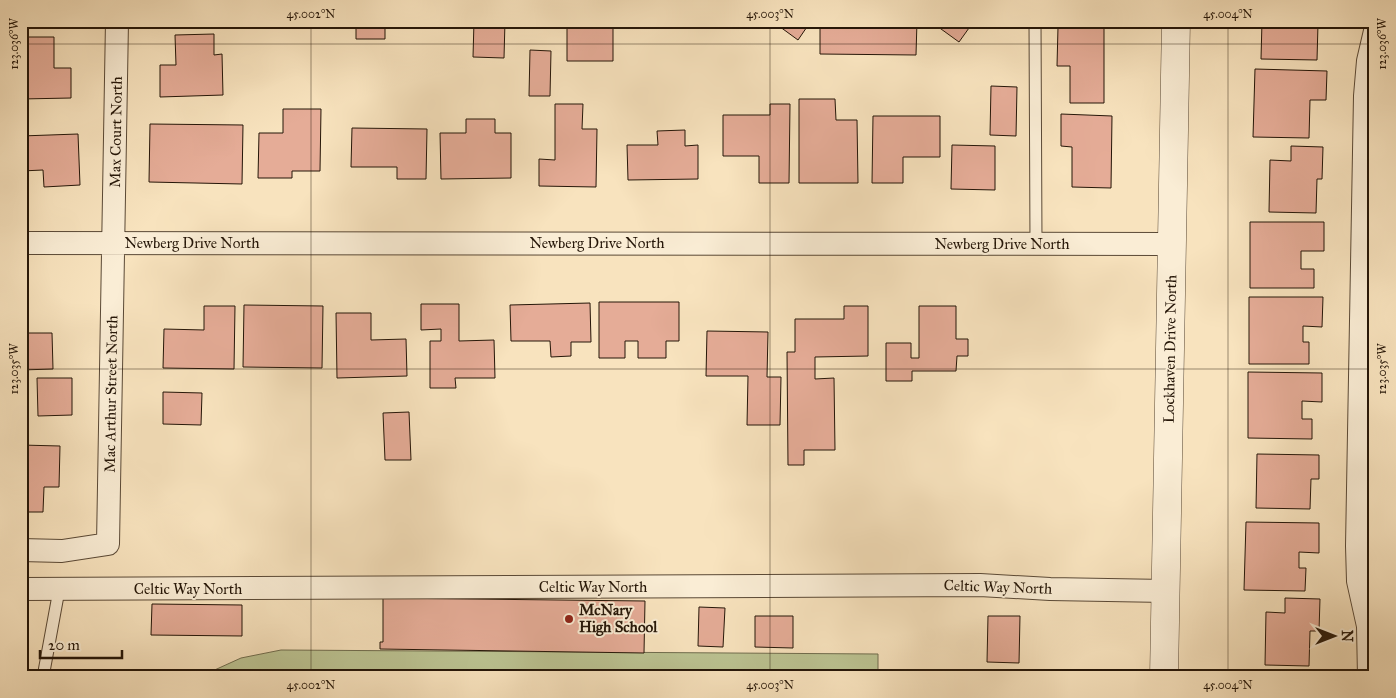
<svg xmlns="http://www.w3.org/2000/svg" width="1396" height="698" viewBox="0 0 1396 698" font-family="'IM FELL Great Primer',serif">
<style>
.green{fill:#bcc493;stroke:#706d4e}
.building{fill:#e5ac97;stroke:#251608}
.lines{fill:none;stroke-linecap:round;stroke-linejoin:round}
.service-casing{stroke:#5a4936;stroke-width:13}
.minor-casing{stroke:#5a4936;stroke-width:24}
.tertiary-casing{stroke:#5a4936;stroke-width:29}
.service{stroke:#faedd5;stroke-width:11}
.minor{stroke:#faedd5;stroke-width:22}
.tertiary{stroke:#faedd5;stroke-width:28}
.ticks{fill:none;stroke:#251608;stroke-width:1;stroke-opacity:0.45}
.poi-dot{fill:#8f2418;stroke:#faedd5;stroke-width:2}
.labels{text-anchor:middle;stroke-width:4;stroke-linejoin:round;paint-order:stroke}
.street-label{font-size:15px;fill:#251608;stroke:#faedd5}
.poi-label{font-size:15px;font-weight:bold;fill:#251608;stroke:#faedd5;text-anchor:start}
.neatline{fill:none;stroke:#251608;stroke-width:2}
.ticks-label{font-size:12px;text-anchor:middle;fill:#251608}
</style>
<rect width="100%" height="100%" fill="#f8e3be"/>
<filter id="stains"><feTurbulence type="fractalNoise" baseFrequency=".004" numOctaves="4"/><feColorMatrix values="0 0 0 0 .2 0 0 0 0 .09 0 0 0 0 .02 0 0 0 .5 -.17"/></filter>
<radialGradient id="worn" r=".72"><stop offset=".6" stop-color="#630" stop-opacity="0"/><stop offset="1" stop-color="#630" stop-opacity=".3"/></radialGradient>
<path class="green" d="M281,650L878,654V677H204L208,673L241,658Z"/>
<path class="building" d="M356,21H385V39H356Z
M474,21H505L504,58L473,57Z
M567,21H613V61H567Z
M772,21H811L798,40Z
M820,21H917L916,55L820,54Z
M930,21H974L959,42Z
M1262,21H1332V24H1318L1317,60L1261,59Z
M1058,27L1104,28V103H1070V66H1057Z
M214,34V55L222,54L223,95L160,97V65H176L175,35Z
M21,37H54V68H71V98L21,99Z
M530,50L551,51L550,96H529Z
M1255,69L1327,71L1326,100H1310L1309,138L1253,137Z
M991,86L1017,87L1016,136L990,135Z
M799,99H835L836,120H857L858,183H799Z
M555,104H583L582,129H597L596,187L539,186V159L555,160Z
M770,104H790L789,183H759V156H723V115H770Z
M283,109H321L320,171H292V178H258L259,133H283Z
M1061,114L1112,116L1111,188L1072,187V147L1061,146Z
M873,116H940V157H903V183H872Z
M466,119H495V133H511V178L441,179L440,133H466Z
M150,124L243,125L242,184L149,182Z
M352,128L427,129L426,179H397V167H351Z
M685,130V146L698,145V179L628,180L627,145H658L657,131Z
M78,134L80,185L44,187L43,170L21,171V136Z
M952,145L995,146V190L951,189Z
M1291,146L1323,147L1322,179H1317L1316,213L1269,212L1270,160L1291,161Z
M1250,222H1324V251H1301V269H1314V288H1250Z
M1249,297H1323L1322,327L1303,326V342H1309V364H1249Z
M599,302H679V341H666V358H638V341H625V358H599Z
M590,303L591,342H571V356L551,357L550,341H511L510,305Z
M421,304H459V341L494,340L495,378H455L456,388H430V341H441V329L421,330Z
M244,305L323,306L322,368L243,367Z
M204,306H235L234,369L163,368L164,329L204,330Z
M844,306H868V356L815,357V379L834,378L835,450H804V465H788L787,352H795V319H844Z
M919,306H956V339H968V356H957L956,371H912V381H886V343H911V358H919Z
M336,313H371V340L406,339L407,376L337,378Z
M707,331L768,332L767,377H781L780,425H747L748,376H706Z
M21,333H52L53,369L21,370Z
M1248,372L1322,373V402L1302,401V419H1312V439L1248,438Z
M37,378H72V415L38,416Z
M163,392L202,393L201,425L163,424Z
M409,412L411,460H385L383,413Z
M21,445L60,446L59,487H44L43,512H21Z
M1257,454L1319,455V479H1311L1310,509L1256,508Z
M1246,522L1319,523V553L1299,552V568H1306L1305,591L1244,590Z
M383,598L645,601L644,653L380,649V642H383Z
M1285,598L1320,599L1319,631H1310L1309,666L1265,665L1266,612L1285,613Z
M152,604L242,605V636L151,635Z
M699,607L725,608L723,647L698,646Z
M755,616H793V648L755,647Z
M988,616H1020L1019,663L987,662Z
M1254,673L1329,674V677H1254Z"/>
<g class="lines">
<g class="service-casing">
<path id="service" d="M1035,21L1036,244
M43,677L59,590"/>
</g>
<g class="minor-casing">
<path id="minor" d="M21,243L1172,244
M21,550L62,551L108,544L117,21
M21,589L980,585L1050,589L1166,591
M1369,677L1368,626L1358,581L1357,546L1365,96L1368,61L1375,31"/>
</g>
<g class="tertiary-casing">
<path id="tertiary" d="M1164,677L1176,21"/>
</g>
<use href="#service" class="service"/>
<use href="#minor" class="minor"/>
<use href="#tertiary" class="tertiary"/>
</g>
<path class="ticks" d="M311,21V677M770,21V677M1228,21V677M21,44H1375M21,369H1375"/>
<circle class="poi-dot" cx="569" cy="619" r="5"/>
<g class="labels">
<g class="street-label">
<text transform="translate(116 132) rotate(-89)" y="5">Max Court North</text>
<text x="192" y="248">Newberg Drive North</text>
<text x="597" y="248">Newberg Drive North</text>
<text x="1002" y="249">Newberg Drive North</text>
<text transform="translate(1170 349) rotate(-89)" y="5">Lockhaven Drive North</text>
<text transform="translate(111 394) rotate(-89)" y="5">Mac Arthur Street North</text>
<text x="593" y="592">Celtic Way North</text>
<text transform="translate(998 587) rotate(2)" y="5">Celtic Way North</text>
<text x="188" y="594">Celtic Way North</text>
</g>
<g class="poi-label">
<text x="579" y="615">McNary<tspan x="579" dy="17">High School</tspan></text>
</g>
</g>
<rect width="1396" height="698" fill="none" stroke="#f8e3be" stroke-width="55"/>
<g transform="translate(1334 636) rotate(90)" stroke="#faedd5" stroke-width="4" paint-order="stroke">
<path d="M0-4L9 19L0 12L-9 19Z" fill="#251608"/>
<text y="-8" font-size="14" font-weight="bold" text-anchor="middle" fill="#251608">N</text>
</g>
<path d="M40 650v8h82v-8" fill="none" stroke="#251608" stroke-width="2.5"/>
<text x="48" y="650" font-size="15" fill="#251608" stroke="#faedd5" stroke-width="4" paint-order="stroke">20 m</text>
<rect x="28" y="28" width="1340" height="642" class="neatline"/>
<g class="ticks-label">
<text x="311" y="18">45.002°N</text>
<text x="770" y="18">45.003°N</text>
<text x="1228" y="18">45.004°N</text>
<text transform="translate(1382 44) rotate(-90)" y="4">123.036°W</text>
<text transform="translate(14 44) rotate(-90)" y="4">123.036°W</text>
<text transform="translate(1382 369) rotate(-90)" y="4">123.035°W</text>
<text transform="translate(14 369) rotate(-90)" y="4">123.035°W</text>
<text x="311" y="689">45.002°N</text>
<text x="770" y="689">45.003°N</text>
<text x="1228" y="689">45.004°N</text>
</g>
<rect width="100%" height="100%" filter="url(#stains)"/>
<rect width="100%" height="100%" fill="url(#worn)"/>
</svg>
